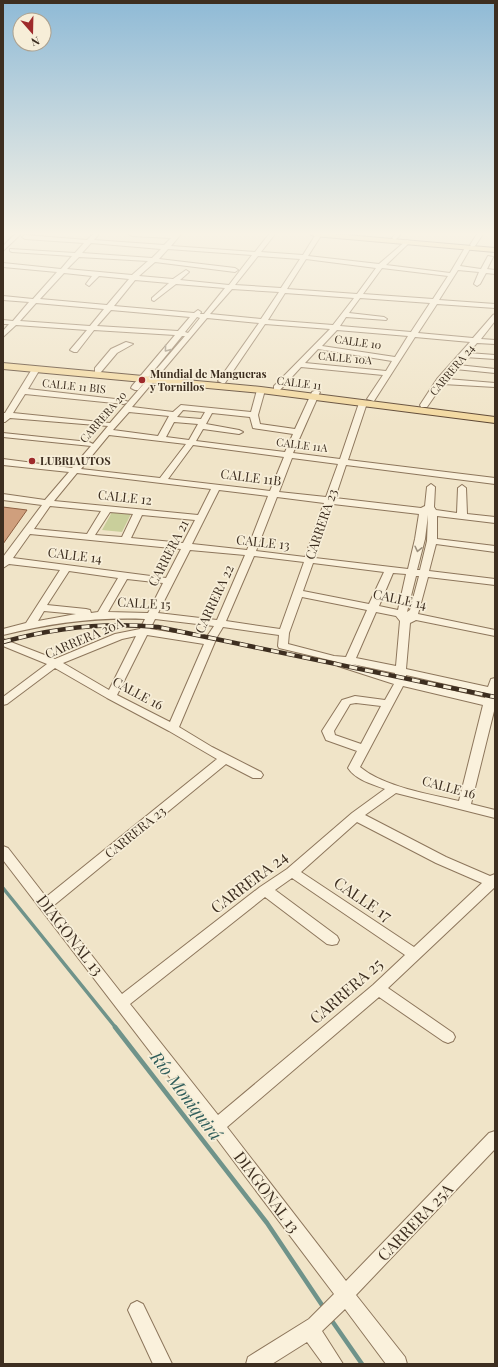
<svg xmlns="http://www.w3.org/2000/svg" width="498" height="1367" viewBox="0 0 498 1367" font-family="'Playfair Display',serif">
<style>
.green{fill:#c9cf9b}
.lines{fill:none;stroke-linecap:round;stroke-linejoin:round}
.stream-far1{stroke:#6f938a;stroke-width:3.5}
.stream{stroke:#6f938a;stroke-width:4.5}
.building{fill:#cf9f7d;stroke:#8d5f41}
.minor-casing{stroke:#8d765c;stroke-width:2}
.major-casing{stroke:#5b4430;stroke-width:2}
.minor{fill:#faf1dc;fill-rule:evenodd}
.major{fill:#f3d9a0;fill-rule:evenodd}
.rail-casing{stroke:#3d2e20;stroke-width:4.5}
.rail{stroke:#f7eed8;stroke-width:3;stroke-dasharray:8;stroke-linecap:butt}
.oneway{stroke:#9c907e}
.poi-dot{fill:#9e2a2b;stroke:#f7eed8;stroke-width:1.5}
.labels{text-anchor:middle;stroke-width:3.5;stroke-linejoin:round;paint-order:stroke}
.far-street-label{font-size:11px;fill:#3d2e20;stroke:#f7eed8}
.far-poi-label{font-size:11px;font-weight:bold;fill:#3d2e20;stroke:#f7eed8;text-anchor:start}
.street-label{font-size:13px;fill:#3d2e20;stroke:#f7eed8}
.near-street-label{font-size:16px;fill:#3d2e20;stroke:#f7eed8}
.near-water-label{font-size:17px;font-style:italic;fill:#2f5d5a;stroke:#f7eed8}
</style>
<rect width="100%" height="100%" fill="#f0e4c8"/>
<path class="green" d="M112,512L131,514L122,532L102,530Z"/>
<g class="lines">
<path class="stream-far1" d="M3,888L116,1028"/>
<path class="stream" d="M115,1027L267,1223L324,1308
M330,1318L362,1364"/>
</g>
<path class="building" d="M3,507L27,510L3,544Z"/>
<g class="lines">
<g class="minor-casing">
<path id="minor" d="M15,234H21L3,251V246Z
M93,234H99L94,240L164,245L171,238L132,236L129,234H181L171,246L255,252L269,234H275L261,252L303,255L316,234H322L308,256L379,264L407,240L409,241V243L386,265L450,273L466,246L471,247L460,266L481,269L488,256L493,257L487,269L495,270V274L486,273L480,284L477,286L474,284L479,272L458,270L439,300L495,304V308L437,304L418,333L473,338L493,315L495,314V321L481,339L495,340V344L477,343L468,353L495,355V359L465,357L458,365L495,369V373L455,369L447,379L495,383V387L443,384L427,407H421L420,405L437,379L470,342L415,337L374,401L367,399L383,375L301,367L280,390H274V386L330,329L265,324L225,383H222L218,381L259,323L207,318L132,407L173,412L181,405L251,412L257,390L261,388L265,390L258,415L260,424L295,429L312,392L316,390L320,392L293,453L340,459L359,403L363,401L367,403L348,460L495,478V484L346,465L335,498L421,508L425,506L427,487L431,484L435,487L434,507L436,510L457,513L458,488L462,485L466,488L467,514L495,517V523L437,516V539L495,546V552L436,544L429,571L495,579V585L428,577L418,614L495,630V636L416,620L410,623L406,669L488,687L491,679L495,678V707L471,804L495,810V818L396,793L365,815L446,857L490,876L495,874V887L388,988L453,1033L455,1037L453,1041L448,1043L443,1041L379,997L227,1127L346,1281L489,1133L495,1131V1149L356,1295L405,1357L407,1364H386L345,1309L322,1331L343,1364H323L307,1342L272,1364H246L248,1357L309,1319L334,1294L211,1131L3,860V846L8,848L46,897L217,759L169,731L107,698L55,668L7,704L3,705V697L47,664L3,646V639L55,659L115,634L140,629L145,619C96,617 51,623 3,635V629L26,623L60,570L9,564L3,568V557L42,505L3,500V494L45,500L69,472L3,465V459L72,468L91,446L3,437V433L89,442L93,444L108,426L10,418L5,422H3V413H5L32,369L36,367L40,369L28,389L124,400L128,402L124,404L25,394L13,413L110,423L185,336H182L138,390H135L131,388L132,386L175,335L94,330L77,352H74L70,350L87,330L16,325L3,337V331L9,324H3V320L13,321L29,302L3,300V296L33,299L57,272L3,267V263L61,269L72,256L12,252L10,251V249L75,253L84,243L25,239L22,237L25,235L87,240ZM91,243L161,249L152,258L82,253ZM168,249L252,255L229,285L180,280L189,272L186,270L173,279L139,276L155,262L235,272L238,270L235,268L159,259ZM258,256L300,259L281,288L235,285ZM79,257L148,261L132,275L67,269ZM306,259L376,268L357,294L287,289ZM382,268L448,276L433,299L363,294ZM64,273L92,276L86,284L89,286L99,276L129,279L107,305L40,299ZM135,280L169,283L152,298V300L154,301L176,284L225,288L204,314H200L201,312L198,310L194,313L114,306ZM232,289L279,292L261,319L210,314ZM285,293L354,298L333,325L268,320ZM360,298L430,303L411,332L340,326L346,317L386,320L387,319L384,317L349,313ZM36,303L104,309L90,326L20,321ZM111,310L190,317L178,331L97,326ZM197,317L200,318L188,333L185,332ZM337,330L408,336L395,357L322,346ZM318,349L392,361L386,371L305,363ZM183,410L205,412L201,419L177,417ZM129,412L169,416L158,436L113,430ZM212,413L250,417L253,428L293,434L285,452L196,441L203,429L239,434L243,432L239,430L206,424ZM174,422L198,424L189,440L166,437ZM109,435L186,444L160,478L81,469ZM193,445L284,457L270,491L168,479ZM292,458L338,464L326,497L279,492ZM77,473L211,489L198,515L54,501ZM219,490L268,496L247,550L192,544ZM277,497L324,503L305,557L256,551ZM333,504L419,514L415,539L408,569L315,558ZM50,506L101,511L87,534L34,529ZM110,512L133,514L122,537L95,535ZM142,515L195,520L183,543L131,538ZM428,515L427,541L420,570H417L425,539ZM30,534L181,549L166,578L13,558ZM190,550L245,555L217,620L158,613ZM254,556L304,562L280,629L226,621ZM313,563L384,572L369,604L303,591ZM69,571L118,578L98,612L91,613L90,610L86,609L47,605ZM393,573L406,574L398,610L379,606ZM416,576H419L410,610L407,612ZM127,579L163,583L148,613L108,612ZM302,597L367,610L346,657L334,656L288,644L289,633ZM44,611L76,614L38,621ZM376,612L396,616L400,621L396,666L356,658ZM155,619L214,626L206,638L150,629ZM223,627L279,635L278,646L279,648L338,662V666L394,684L385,700L355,696L342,700L322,731L326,740L357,751L348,768C356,780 372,784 385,789L352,813L287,869L260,887L122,994L53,906L226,764L253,778H261L263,775L261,772L212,747L179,727L217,637ZM147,635L204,644L170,722L117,695ZM136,636L109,690L63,663L122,639ZM352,664L395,673V677ZM406,675L486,693L485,698L406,680ZM403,686L483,705L459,801C429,794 384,787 360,767ZM356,703L381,706L361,744L335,735L334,731L350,704ZM357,822L436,863L482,883L414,947L301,872ZM292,878L405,955L373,985L218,1115L130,1004L265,897L327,944L332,945L337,944L339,940L337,936L275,890Z
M395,234H401L395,240L392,238Z
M477,234H483L475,246H471L470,245Z
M126,342L133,344L117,353L101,372H95V368L111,349Z
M137,1301L143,1304L172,1364H153L128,1310L131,1304Z"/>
</g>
<g class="major-casing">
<path id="major" d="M310,234H335L495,248V252L314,236Z
M3,363L261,387L495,417V423L261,393L3,369Z"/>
</g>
<use href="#minor" class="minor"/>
<use href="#major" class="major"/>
<g class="rail-casing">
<path id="rail" d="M3,642C53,628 106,622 158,627L495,697"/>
</g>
<use href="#rail" class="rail"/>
</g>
<defs><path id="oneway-chevron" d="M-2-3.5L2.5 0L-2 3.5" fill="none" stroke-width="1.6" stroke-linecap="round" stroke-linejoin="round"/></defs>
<g class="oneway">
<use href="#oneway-chevron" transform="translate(167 349) rotate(129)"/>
<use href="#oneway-chevron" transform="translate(418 549) rotate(103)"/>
</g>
<linearGradient id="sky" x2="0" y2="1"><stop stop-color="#8fbad6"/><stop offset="0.55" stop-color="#f8f3e6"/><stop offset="1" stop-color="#f8f3e6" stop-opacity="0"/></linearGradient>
<rect width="498" height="425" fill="url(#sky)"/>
<g class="poi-dot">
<circle cx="142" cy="380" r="4"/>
<circle cx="32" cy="461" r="4"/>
</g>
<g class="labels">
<g class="far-street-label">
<text transform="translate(358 342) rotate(8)" y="4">CALLE 10</text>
<text transform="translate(345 358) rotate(5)" y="4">CALLE 10A</text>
<text transform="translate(452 370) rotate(-50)" y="4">CARRERA 24</text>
<text transform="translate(299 383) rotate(7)" y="4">CALLE 11</text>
<text transform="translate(74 386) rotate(6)" y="4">CALLE 11 BIS</text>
<text transform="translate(103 417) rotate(-49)" y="4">CARRERA 20</text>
<text transform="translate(302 445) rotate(7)" y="4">CALLE 11A</text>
</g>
<g class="far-poi-label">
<text x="150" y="378">Mundial de Mangueras<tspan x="150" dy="13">y Tornillos</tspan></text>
<text x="40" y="465">LUBRIAUTOS</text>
</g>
<g class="street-label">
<text transform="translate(251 477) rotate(7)" y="5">CALLE 11B</text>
<text transform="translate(125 497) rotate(6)" y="5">CALLE 12</text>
<text transform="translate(321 524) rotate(-71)" y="5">CARRERA 23</text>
<text transform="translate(263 542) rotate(6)" y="5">CALLE 13</text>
<text transform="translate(168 553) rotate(-63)" y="5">CARRERA 21</text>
<text transform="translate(75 555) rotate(7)" y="5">CALLE 14</text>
<text transform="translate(214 599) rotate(-65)" y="5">CARRERA 22</text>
<text transform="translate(400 599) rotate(12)" y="5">CALLE 14</text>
<text transform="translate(144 603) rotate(3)" y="5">CALLE 15</text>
<text transform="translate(84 638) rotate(-23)" y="5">CARRERA 20A</text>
<text transform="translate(138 693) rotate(28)" y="5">CALLE 16</text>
<text transform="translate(449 787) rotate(15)" y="5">CALLE 16</text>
<text transform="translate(135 832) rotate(-39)" y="5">CARRERA 23</text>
</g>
<g class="near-street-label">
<text transform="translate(249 882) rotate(-37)" y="6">CARRERA 24</text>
<text transform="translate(363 899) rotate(34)" y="6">CALLE 17</text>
<text transform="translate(70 935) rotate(52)" y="6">DIAGONAL 13</text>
<text transform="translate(346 991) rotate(-41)" y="6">CARRERA 25</text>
<text transform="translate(267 1192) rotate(53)" y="6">DIAGONAL 13</text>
<text transform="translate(415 1222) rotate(-46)" y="6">CARRERA 25A</text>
</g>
<g class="near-water-label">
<text transform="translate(186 1096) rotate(53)" y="6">Río Moniquirá</text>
</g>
</g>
<rect width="498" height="1367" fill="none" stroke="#3d2e20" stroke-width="8"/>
<g transform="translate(32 32) rotate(160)"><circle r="19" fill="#f7eed8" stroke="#ada18e"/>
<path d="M0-3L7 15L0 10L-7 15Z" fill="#9e2a2b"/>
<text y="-6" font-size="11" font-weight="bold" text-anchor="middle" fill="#3d2e20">N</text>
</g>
</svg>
